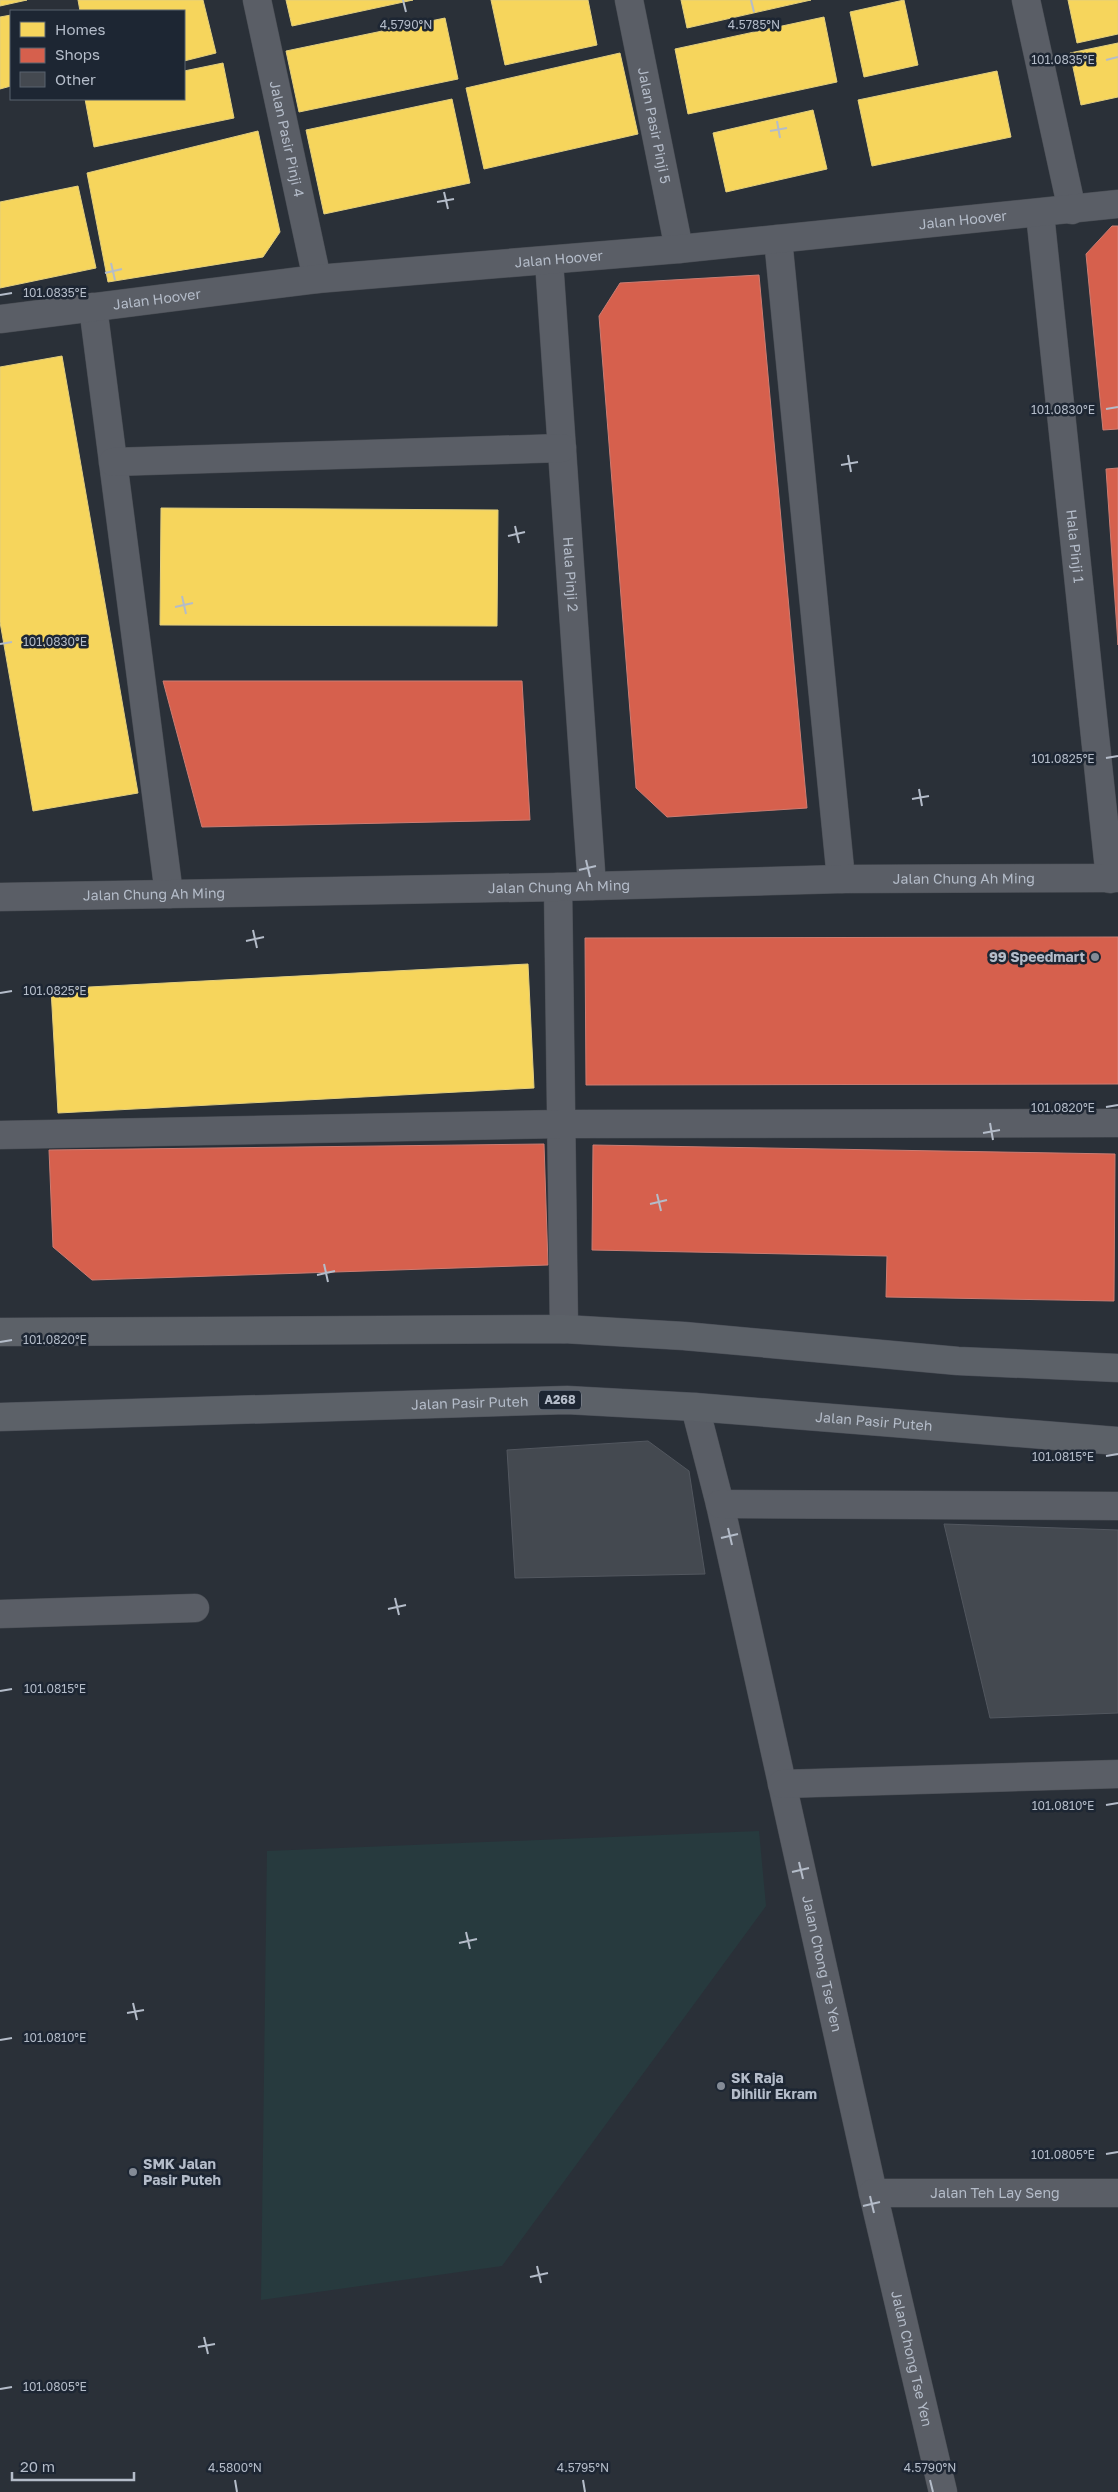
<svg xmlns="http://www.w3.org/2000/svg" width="1118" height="2492" viewBox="0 0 1118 2492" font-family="'Golos Text',sans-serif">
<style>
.green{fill:#273a3e}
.homes{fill:#f6d55c;stroke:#e2ce7d}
.shops{fill:#d6604d;stroke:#cc7c72}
.building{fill:#444950;stroke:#52575f}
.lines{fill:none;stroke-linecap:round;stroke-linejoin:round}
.minor-casing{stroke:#484c53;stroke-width:29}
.major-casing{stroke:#484c55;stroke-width:29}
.minor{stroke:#5a5e66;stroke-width:28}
.major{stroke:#5c6168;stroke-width:28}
.ticks{fill:none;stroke:#b4bcc9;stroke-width:2}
.poi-dot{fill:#848b96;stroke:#1d2633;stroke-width:2}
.labels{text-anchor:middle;stroke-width:5;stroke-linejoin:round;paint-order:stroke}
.shield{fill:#1d2633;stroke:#878f9c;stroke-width:1}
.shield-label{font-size:12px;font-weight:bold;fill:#b4bcc9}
.street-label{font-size:14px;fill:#b4bcc9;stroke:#1d2633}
.poi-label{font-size:14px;font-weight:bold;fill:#b4bcc9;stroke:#1d2633;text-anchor:start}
.ticks-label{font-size:12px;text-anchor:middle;fill:#b4bcc9;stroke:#1d2633;stroke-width:5;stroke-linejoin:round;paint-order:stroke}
</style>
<rect width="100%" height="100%" fill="#2a3038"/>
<path class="green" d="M759,1831L766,1906L502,2266L261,2300L267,1851Z"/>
<path class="homes" d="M0,0H27L0,6Z
M78,0H203L216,53L184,61V11H80Z
M286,0H413L292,26Z
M491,0H588L597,45L505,65Z
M681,0H811L687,28Z
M904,0L918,65L864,77L850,12Z
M1068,0H1118V34L1077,43Z
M11,15V86L0,89V17Z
M824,17L837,82L688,114L675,49Z
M445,18L458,79L299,112L286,51Z
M1118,43V97L1081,105L1070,53Z
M620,53L638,134L484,169L466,88Z
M223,63L234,118L94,147L85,99H184V71Z
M997,71L1011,137L872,166L858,100Z
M452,99L470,183L324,214L306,130Z
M813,110L827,169L726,192L713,133Z
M258,131L280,232L263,257L108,282L87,173Z
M78,186L96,268L0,288V202Z
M62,356L138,793L33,811L0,622V367Z
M161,508L498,510L497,626L160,625Z
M528,964L534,1088L58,1113L51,989Z"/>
<path class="shops" d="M1112,226H1118V429L1103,430L1086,254Z
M759,275L807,808L667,817L636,788L599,316L620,283Z
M1118,468V645L1106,469Z
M163,681H522L530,820L202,827Z
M1118,937V1084L586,1085L585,938Z
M544,1144L548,1265L92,1280L53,1247L49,1150Z
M593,1145L1115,1154L1114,1301L886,1297L887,1256L592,1250Z"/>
<path class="building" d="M648,1441L689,1471L705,1574L515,1578L507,1450Z
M944,1524L1118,1530V1713L990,1718Z"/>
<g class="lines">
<g class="minor-casing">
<g id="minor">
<path id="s1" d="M257,0L317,279"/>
<path id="s2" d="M629,0L679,249"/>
<path d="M1026,0L1072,210"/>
<path id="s3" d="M1040,214L1110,879"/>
<path d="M778,239L841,879"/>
<path id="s4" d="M549,261L592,886"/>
<path d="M93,307L169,894"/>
<path id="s5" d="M0,319L317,279L679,249L1118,204"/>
<path d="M113,462L562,448"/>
<path d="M558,887L564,1329"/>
<path id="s6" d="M0,897L558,887L841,879L1118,878"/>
<path d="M0,1135L561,1124L1118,1123"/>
<path id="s7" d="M695,1407L720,1504L873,2193L943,2492"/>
<path d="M720,1504L1118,1506"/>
<path d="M0,1614L195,1608"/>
<path d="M782,1784L1118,1774"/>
<path id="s8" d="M873,2193H1118"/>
</g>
</g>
<g class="major-casing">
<g id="major">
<path d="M0,1332L564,1329L684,1336L958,1361L1118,1368"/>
<path id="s9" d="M0,1417L567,1400L695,1407L1118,1441"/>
</g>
</g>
<use href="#minor" class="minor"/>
<use href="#major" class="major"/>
</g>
<path class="ticks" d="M403,0L406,12M751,0L754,12M1106,60L1118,57M777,121L780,138M770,131L787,128M444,192L448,209M437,202L454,199M111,263L115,280M105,273L122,269M0,295L12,293M1106,409L1118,407M848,455L851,472M841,465L858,462M515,526L519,543M508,536L525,532M182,596L186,614M175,607L193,603M0,644L12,642M1106,758L1118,756M919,789L922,806M912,799L929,796M586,860L590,877M579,870L596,866M253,930L257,948M246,941L264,937M0,993L12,991M1106,1107L1118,1105M990,1123L993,1140M983,1133L1000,1130M657,1194L661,1211M650,1204L667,1200M324,1264L328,1282M317,1275L335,1271M0,1342L12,1340M1106,1456L1118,1454M728,1528L732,1545M721,1538L738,1534M395,1598L399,1615M388,1609L406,1605M0,1691L12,1689M1106,1805L1118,1803M799,1862L803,1879M792,1872L809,1868M466,1932L470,1949M459,1943L477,1939M133,2003L137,2020M127,2013L144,2010M0,2040L12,2038M1106,2154L1118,2152M870,2196L874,2213M863,2206L880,2202M537,2266L541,2283M530,2277L548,2273M204,2337L208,2354M198,2347L215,2344M0,2389L12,2387M235,2480L237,2492M583,2480L585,2492M930,2480L933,2492"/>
<g class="poi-dot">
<circle cx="1095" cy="957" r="5"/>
<circle cx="721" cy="2086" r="5"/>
<circle cx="133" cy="2172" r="5"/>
</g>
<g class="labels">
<rect class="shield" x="539" y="1390.5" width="42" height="19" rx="4"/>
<g class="shield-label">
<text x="560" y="1404">A268</text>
</g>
<g class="street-label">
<text dy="5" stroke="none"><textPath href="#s2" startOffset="128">Jalan Pasir Pinji 5</textPath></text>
<text dy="5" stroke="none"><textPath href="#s1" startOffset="142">Jalan Pasir Pinji 4</textPath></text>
<text dy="5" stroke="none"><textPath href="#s5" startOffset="968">Jalan Hoover</textPath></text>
<text dy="5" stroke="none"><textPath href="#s5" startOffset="562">Jalan Hoover</textPath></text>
<text dy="5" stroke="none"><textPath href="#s5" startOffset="158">Jalan Hoover</textPath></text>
<text dy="5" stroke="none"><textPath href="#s3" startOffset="334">Hala Pinji 1</textPath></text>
<text dy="5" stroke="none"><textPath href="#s4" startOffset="314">Hala Pinji 2</textPath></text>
<text dy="5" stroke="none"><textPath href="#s6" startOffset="964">Jalan Chung Ah Ming</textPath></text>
<text dy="5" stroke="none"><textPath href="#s6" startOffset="559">Jalan Chung Ah Ming</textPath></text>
<text dy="5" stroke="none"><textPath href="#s6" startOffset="154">Jalan Chung Ah Ming</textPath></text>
<text dy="5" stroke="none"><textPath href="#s9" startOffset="470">Jalan Pasir Puteh</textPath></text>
<text dy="5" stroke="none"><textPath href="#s9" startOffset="875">Jalan Pasir Puteh</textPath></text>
<text dy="5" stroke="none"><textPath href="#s7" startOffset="571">Jalan Chong Tse Yen</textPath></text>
<text dy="5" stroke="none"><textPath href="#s8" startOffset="122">Jalan Teh Lay Seng</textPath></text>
<text dy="5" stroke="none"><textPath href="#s7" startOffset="976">Jalan Chong Tse Yen</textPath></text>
</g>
<g class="poi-label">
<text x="1085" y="962" text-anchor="end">99 Speedmart</text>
<text x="731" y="2083">SK Raja<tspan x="731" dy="16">Dihilir Ekram</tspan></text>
<text x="143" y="2169">SMK Jalan<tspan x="143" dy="16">Pasir Puteh</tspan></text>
</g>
</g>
<g class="ticks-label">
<text x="406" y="29">4.5790°N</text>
<text x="754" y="29">4.5785°N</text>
<text x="1063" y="64">101.0835°E</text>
<text x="55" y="297">101.0835°E</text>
<text x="1063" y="414">101.0830°E</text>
<text x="55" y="646">101.0830°E</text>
<text x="1063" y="763">101.0825°E</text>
<text x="55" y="995">101.0825°E</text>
<text x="1063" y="1112">101.0820°E</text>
<text x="55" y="1344">101.0820°E</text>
<text x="1063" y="1461">101.0815°E</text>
<text x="55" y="1693">101.0815°E</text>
<text x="1063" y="1810">101.0810°E</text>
<text x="55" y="2042">101.0810°E</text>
<text x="1063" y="2159">101.0805°E</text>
<text x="55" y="2391">101.0805°E</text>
<text x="235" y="2472">4.5800°N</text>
<text x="583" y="2472">4.5795°N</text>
<text x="930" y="2472">4.5790°N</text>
</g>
<rect x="10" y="10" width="175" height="90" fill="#1d2633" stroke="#59626f"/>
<rect x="20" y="22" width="25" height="15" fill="#f6d55c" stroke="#59626f"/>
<text x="55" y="35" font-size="15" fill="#b4bcc9">Homes</text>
<rect x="20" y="48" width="25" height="15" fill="#d6604d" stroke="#59626f"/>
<text x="55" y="60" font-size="15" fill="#b4bcc9">Shops</text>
<rect x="20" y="72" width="25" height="15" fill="#444950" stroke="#59626f"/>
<text x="55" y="85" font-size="15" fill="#b4bcc9">Other</text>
<path d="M12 2472v8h122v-8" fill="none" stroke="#b4bcc9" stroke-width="2.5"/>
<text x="20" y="2472" font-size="15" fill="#b4bcc9" stroke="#1d2633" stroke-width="4" paint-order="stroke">20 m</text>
</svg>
